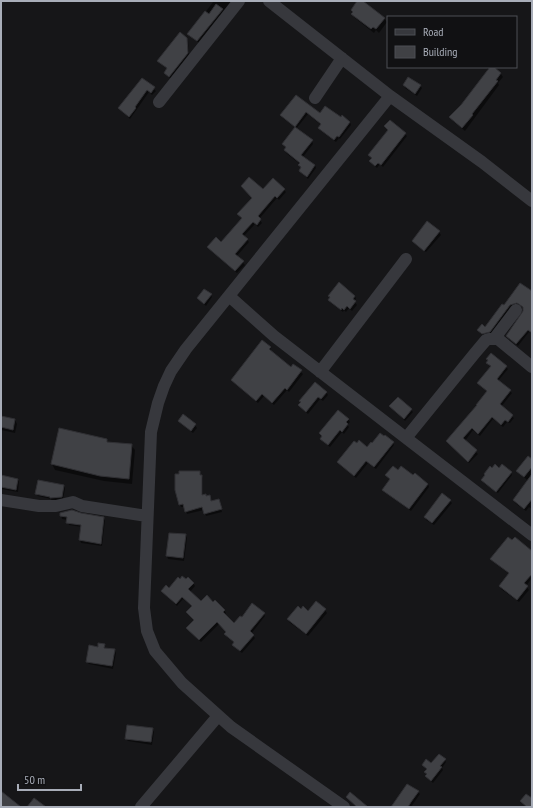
<svg xmlns="http://www.w3.org/2000/svg" width="533" height="808" viewBox="0 0 533 808" font-family="'PT Sans Narrow',sans-serif">
<style>
.shadow{fill:#0007}
.building{fill:#404145;stroke:#303034}
.lines{fill:none;stroke-linecap:round;stroke-linejoin:round}
.minor{stroke:#37383d;stroke-width:12}
</style>
<rect width="100%" height="100%" fill="#161618"/>
<path class="shadow" d="M212,1H231L199,43L189,34L213,2Z
M359,1H361L384,18L387,22L379,33L376,30L374,33L355,18L352,10Z
M186,38L188,41L189,56L171,79L165,73L168,69L159,61Z
M488,67H492L501,74L503,77L498,83L499,85L465,131L453,121L451,117L462,105L488,71L487,69Z
M142,79L156,91L152,95L149,92L130,119L119,108Z
M404,85L420,86L422,88L417,96L405,88Z
M296,96L320,114L341,119L350,122L351,125L340,139L339,138L336,142L320,130L319,128L321,125L308,114L296,129L312,141L313,144L303,157L315,165L316,168L308,179L300,171L301,168L299,165L300,164L286,153L285,150L287,148L284,144L296,128L283,118L281,115Z
M390,121L407,136L383,167L380,164L377,168L370,161L373,158L370,155L389,131L385,126Z
M273,179L286,192L279,200L277,198L259,219L262,223L258,227L255,224L244,236L249,242L237,256L245,265L237,273L208,247L221,243L242,219L240,216L253,198L242,186L263,190Z
M439,232L441,235L426,252L413,241Z
M532,292V334L529,332L518,346L507,336L524,312V308L520,305H515L492,334L484,336L480,333L478,330L485,328L504,306Z
M211,295L212,297L206,306L198,298Z
M329,296H355L356,299L354,301L357,305L352,311L349,308L346,312L344,310L343,312L330,302Z
M270,348L271,350L270,352L291,368L293,365L303,374L289,392L287,390L274,405L264,396L258,403L232,380Z
M491,354L508,369L498,381L512,393L501,407L514,418L510,423L507,422L503,427L493,419L480,436L473,430L465,441L478,454L469,463L447,441L478,406L488,392L479,383L491,367L488,363Z
M326,392L328,395L323,401L320,399L308,414L299,405Z
M391,406L411,410L413,412L405,421Z
M183,416L195,425L197,428L193,433L181,423L179,421Z
M1,417L15,420L17,424L15,433L1,430Z
M348,419L350,422L347,425L349,427L344,434L342,432L330,447L323,441L321,439L322,437L320,434Z
M60,429L107,440L109,443L131,445L135,450L132,484L104,481L55,470L52,464Z
M393,443L394,445L376,469L368,463L356,478L338,462L368,448Z
M532,460V509L529,507L526,511L515,503L514,500L528,481L518,471Z
M500,469L511,472L512,475L498,493L484,483L482,480L493,470Z
M199,472L203,478V496L206,497L209,496L212,502L220,503L222,512L206,516L204,510L187,514L185,507H181L180,505L176,490Z
M398,472L414,476L415,475L428,484L429,487L411,511L385,492L383,490L391,480L387,475Z
M1,476L18,479L19,482L18,492L1,489Z
M39,481L64,486L65,489L63,499L52,501L51,499L38,496L36,493Z
M450,501L452,503L434,525L426,520L425,517Z
M61,514H80L103,518L105,520L102,546L81,543L80,540L82,527L69,525L68,520L62,519Z
M170,534L186,535L187,538L184,561L168,559L167,556Z
M532,551V578L526,586L529,590L519,602L501,589L500,586L509,574L491,559Z
M180,580L193,583L195,586L190,592L201,603L213,604L224,610L226,613L224,615L234,624L242,619L264,614L265,616L251,634L255,638L242,653L235,647L233,645L235,643L227,637L225,634L227,632L219,624L201,642L189,630L195,621L193,607L183,599L177,606L162,591L169,589Z
M301,610L308,612L325,610L327,613L308,636L289,622L288,619Z
M104,645L105,649L114,650L116,653L113,669L89,664L87,662L99,648Z
M152,729L154,732L152,745L128,741L126,739Z
M445,760L446,762L442,768L443,770L433,783L426,776L427,775L426,772L427,770L423,765H432Z
M418,792L420,794L411,807H393Z"/>
<path class="building" d="M357,1H363L385,18L376,29L373,27L371,29L351,14L353,12L351,10Z
M216,4L223,9L197,41L187,34L205,11L209,14Z
M180,32L187,38L188,53L169,77L164,73L167,68L157,61Z
M490,67H494L501,73L496,80L498,81L472,114L473,115L462,128L449,117L461,105Z
M408,77L421,85L415,94L403,85Z
M142,78L155,87L151,93L147,90L135,107L136,108L129,117L118,108Z
M296,95L320,113L325,106L341,117L342,115L350,122L339,137L337,136L334,140L318,128L321,124L306,112L295,127L280,115Z
M390,120L406,133L381,165L378,163L375,166L369,161L372,158L368,155L388,130L384,126Z
M295,127L313,140L301,155L315,165L307,177L299,171L301,167L298,165L300,163L284,150L286,147L282,144Z
M249,177L263,189L273,178L285,189L277,198L275,196L258,216L261,219L257,225L253,222L242,234L248,239L235,254L244,261L235,271L207,247L216,237L221,242L242,218L237,214L252,198L241,186Z
M427,221L440,231L424,251L412,241Z
M339,282L355,296L353,299L356,301L350,309L347,306L344,310L342,308L341,310L328,300L330,297L328,296Z
M520,283L532,291V333L528,330L516,344L506,336L523,311V307L517,303L510,305L490,332L482,334L477,330L482,324L485,327L502,304L504,305Z
M204,289L212,294L204,304L197,298Z
M262,340L271,347L269,349L291,367L293,364L302,370L287,390L285,388L272,403L262,394L256,401L231,380Z
M491,353L507,366L497,379L511,390L500,404L513,415L508,422L505,420L501,425L492,417L478,434L472,428L463,438L477,450L468,462L446,441L477,405H476L487,391L477,383L491,366L486,363L488,360L486,359Z
M315,382L327,392L321,399L318,397L306,412L298,405L301,402L299,401Z
M398,397L412,409L404,419L389,406Z
M338,410L349,419L346,422L348,424L342,432L340,430L328,445L320,439L322,436L319,433Z
M183,414L196,424L191,431L178,421Z
M1,416L15,419L13,430L1,427Z
M59,428L107,439V442L132,444L129,479L100,476L51,464Z
M380,433L384,436L385,435L394,442L374,467L366,461L354,476L337,462L354,441L357,443L359,440L367,447L371,442L372,443Z
M528,456L532,459V467L524,477L516,471Z
M495,464L499,468L502,464L512,472L496,492L481,480L485,475L484,474L490,466L492,468Z
M393,466L398,470L401,466L413,475L415,473L428,484L409,509L382,490L390,479L385,475Z
M179,471H200V475H202V495L206,494V496L210,495L211,501L219,499L222,509L204,514L202,507L185,512L183,504L179,505L175,490V474H179Z
M532,474V499L524,509L513,500Z
M1,475L18,479L16,490L1,487Z
M38,480L64,485L62,497L50,498V497L35,494Z
M442,493L451,500L432,523L424,517Z
M72,510L81,513L104,517L101,544L79,540L81,525L66,523L67,517L60,516V513Z
M169,533L186,534L183,558L166,556Z
M508,537L512,540L515,537L532,551V574L524,583L528,586L517,600L499,586L509,573L490,559Z
M182,576L186,579L188,577L194,583L188,589L201,601L207,595L213,602L215,600L225,610L223,612L234,623L240,616L242,617L252,603L265,613L250,631L254,635L240,651L232,645L234,642L224,634L226,632L217,622L199,640L186,628L194,620L186,612L192,606L182,597L176,604L161,591L166,585L169,588L178,577L180,579Z
M316,601L326,609L306,634L287,619L298,606L301,609L303,606L308,611Z
M98,643L105,644L104,648L115,649L112,666L86,662L89,645L98,647Z
M127,725L153,728L151,742L125,739Z
M439,754L446,759L440,766L442,767L431,781L425,776L427,774L424,772L427,769L422,765L426,759L431,763Z
M407,784L419,791L411,802L408,807H391Z
M1,791L21,807H1Z
M350,792L368,807H357L346,797Z
M526,794L532,798V807H527L520,801Z
M34,798L46,807H27Z"/>
<g class="lines">
<path class="minor" d="M269,1L390,96L482,162L532,201
M315,98L342,58
M159,102L239,1
M229,296L274,336L406,438L475,353L486,340L489,339H498L532,367
M494,339L516,310
M320,372L406,259
M406,438L532,535
M1,500L39,506H56L73,502L82,506L147,516
M141,807L218,716
M344,807L231,727L182,683L155,651L147,631L144,608L151,432L158,403L164,386L171,371L186,349L390,96"/>
</g>
<rect width="533" height="808" fill="none" stroke="#a8adb8" stroke-width="4"/>
<rect x="387" y="16" width="130" height="52" fill="#111113" stroke="#4d4f55"/>
<rect x="395" y="29" width="20" height="6" fill="#37383d" stroke="#4d4f55"/>
<text x="423" y="36" font-size="12" fill="#a8adb8">Road</text>
<rect x="395" y="46" width="20" height="12" fill="#404145" stroke="#4d4f55"/>
<text x="423" y="56" font-size="12" fill="#a8adb8">Building</text>
<path d="M18 784v6h63v-6" fill="none" stroke="#a8adb8" stroke-width="2"/>
<text x="24" y="784" font-size="12" fill="#a8adb8" stroke="#111113" stroke-width="3" paint-order="stroke">50 m</text>
</svg>
